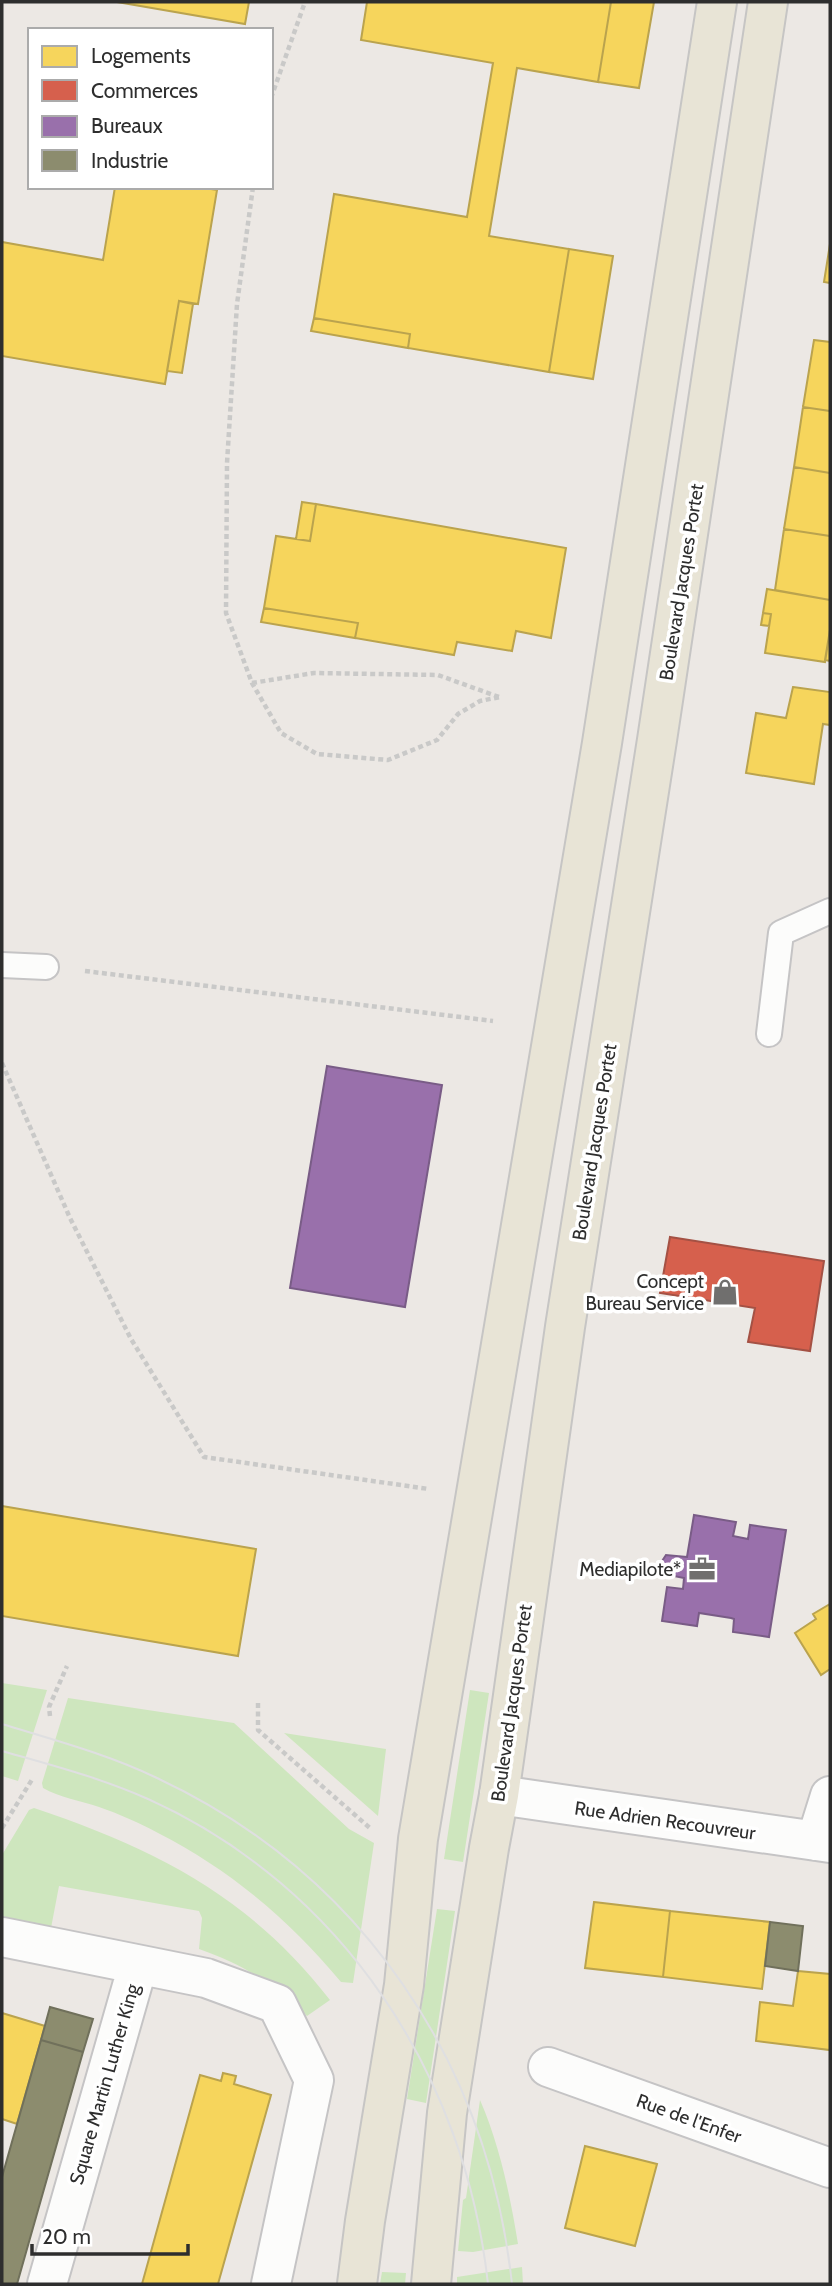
<svg xmlns="http://www.w3.org/2000/svg" width="832" height="2286" viewBox="0 0 832 2286" font-family="Cabin,sans-serif">
<style>
.green{fill:#cee6be}
.homes{fill:#f6d55c;stroke:#baa34e;stroke-width:2}
.shops{fill:#d6604d;stroke:#a45144;stroke-width:2}
.offices{fill:#9970ab;stroke:#795c86;stroke-width:2}
.industry{fill:#8c8c6e;stroke:#70705b;stroke-width:2}
.lines{fill:none;stroke-linecap:round;stroke-linejoin:round}
.service-casing{stroke:#c5c4c5;stroke-width:28}
.minor-casing{stroke:#c5c4c5;stroke-width:42}
.primary-casing{stroke:#c6c5c4;stroke-width:42}
.path{stroke:#c9c9c8;stroke-width:4.5;stroke-dasharray:5 3.5;stroke-linecap:butt}
.service{stroke:#fcfcfb;stroke-width:24}
.minor{stroke:#fcfcfb;stroke-width:38}
.primary{stroke:#e8e4d6;stroke-width:38}
.tram{stroke:#dfdfe1;stroke-width:2}
.labels{text-anchor:middle;stroke-width:7;stroke-linejoin:round;paint-order:stroke}
.street-label{font-size:19px;fill:#2e2e2e;stroke:#fff}
.poi-label{font-size:19px;fill:#2e2e2e;stroke:#fff;text-anchor:end}
</style>
<rect width="100%" height="100%" fill="#ece8e4"/>
<path class="green" d="M2,1683L47,1690L18,1781L2,1776Z
M470,1690L489,1693L463,1862L444,1859Z
M68,1698L234,1723L349,1829L374,1843L353,1983L341,1982C291,1921 229,1869 158,1833C140,1823 119,1814 99,1807C81,1801 59,1797 43,1788L42,1783Z
M284,1733L386,1749L378,1816Z
M34,1808C156,1849 249,1896 330,2000L307,2016C273,1983 244,1965 199,1949L202,1918L199,1911L59,1886L51,1928L2,1918V1855L29,1810Z
M437,1909L455,1911L426,2103L407,2099Z
M480,2100C500,2146 510,2195 518,2244L473,2252L458,2251L463,2200L466,2198Z
M522,2267L523,2284H457V2277Z
M382,2272L406,2273L405,2284H380Z"/>
<path class="homes" d="M117,2H249L245,24Z
M367,2H611L598,82L517,68L489,236L569,249L549,372L408,348L410,334L314,318L334,194L467,217L493,63L361,40Z
M611,2H654L639,88L598,82Z
M115,187H199L217,190L198,304L179,301L165,384L2,356V242L103,260Z
M830,244V283L824,282Z
M569,249L613,256L593,379L549,372Z
M179,301L193,304L182,373L167,371Z
M314,318L410,334L408,348L311,331Z
M814,340L830,342V411L803,407Z
M803,407L830,411V473L794,467Z
M794,467L830,473V536L784,529Z
M302,502L316,504L310,541L296,539Z
M316,504L566,548L551,638L516,631L512,651L457,642L454,655L355,638L358,623L264,608L276,536L310,541Z
M784,529L830,536V600L775,590Z
M767,589L830,600V630L825,662L765,653L771,614L763,613Z
M264,608L358,623L355,638L261,622Z
M763,613L771,614L769,626L761,625Z
M830,630V661L825,660Z
M793,687L830,692V725L823,724L814,784L746,773L756,713L786,718Z
M2,1506L256,1549L238,1656L2,1616Z
M830,1604V1669L821,1675L795,1633L816,1619L813,1614Z
M594,1902L670,1911L663,1977L585,1968Z
M670,1911L770,1922L762,1989L663,1977Z
M798,1971L830,1974V2050L756,2041L760,2002L793,2006Z
M2,2013L45,2026L17,2124L2,2119Z
M223,2073L236,2076L234,2084L271,2095L218,2284H142L200,2075L221,2081Z
M585,2146L657,2164L635,2246L565,2228Z"/>
<path class="shops" d="M670,1237L824,1261L810,1351L748,1342L755,1308L660,1293Z"/>
<path class="offices" d="M327,1066L442,1085L405,1307L290,1288Z
M694,1515L736,1522L733,1536L748,1539L750,1525L786,1530L769,1637L733,1632L734,1619L731,1618L699,1613L697,1626L662,1621L667,1587L683,1589L684,1578L664,1574L660,1564L666,1555L687,1557Z"/>
<path class="industry" d="M770,1922L803,1926L798,1971L765,1966Z
M50,2007L93,2019L83,2052L41,2040Z
M41,2040L83,2052L17,2284H2V2177Z"/>
<g class="lines">
<g class="service-casing">
<path id="service" d="M2,965L46,967
M769,1034L781,933L830,911"/>
</g>
<g class="minor-casing">
<path id="minor" d="M499,1795L830,1843
M816,1841L830,1796
M2,1937L206,1978L277,2004L314,2080L271,2284
M548,2067L830,2168
M47,2284L138,1965"/>
</g>
<g class="primary-casing">
<path id="primary" d="M357,2284L365,2221L404,1985L418,1839L602,743L717,2
M431,2284L447,2113L489,1848L499,1795L565,1327L657,740L768,2"/>
</g>
<path class="path" d="M271,98L305,2
M253,187L237,304L227,463L226,613L252,683L281,733L317,754L388,760L437,740L458,714L480,701L500,697
M252,683L314,673L438,675L499,697
M85,971L493,1021
M2,1063L70,1218L131,1339L204,1457L429,1489
M258,1703V1730L371,1829
M50,1716L49,1707L67,1666
M2,1828L33,1778"/>
<use href="#service" class="service"/>
<use href="#minor" class="minor"/>
<use href="#primary" class="primary"/>
<path class="tram" d="M2,1724C54,1740 107,1754 157,1778C362,1874 488,2062 512,2284
M2,1751C51,1765 101,1778 148,1799C343,1887 465,2075 488,2284"/>
</g>
<defs>
<g id="shop-bare" transform="scale(2.1)"><path d="M-5-2.5h2.3a2.7 3.5 0 0 1 5.4 0H5L5.5 6h-11ZM-1.5-2.5h3a1.5 2.3 0 0 0-3 0Z" fill="#706f6e" stroke="#fff" stroke-width="2.5" paint-order="stroke"/></g>
<g id="office-bare" transform="scale(2.1)"><path d="M-6-3h4V-5.5h4V-3h4V5H-6ZM-1-4.5V-3h2v-1.5ZM-6 0V1H6V0Z" fill="#706f6e" stroke="#fff" stroke-width="2.5" paint-order="stroke"/></g>
</defs>
<g fill-rule="evenodd">
<use href="#shop-bare" x="725" y="1292"/>
<use href="#office-bare" x="702" y="1569"/>
</g>
<g class="labels">
<g class="street-label">
<text transform="translate(681 582) rotate(-81)" y="7">Boulevard Jacques Portet</text>
<text transform="translate(594 1142) rotate(-81)" y="7">Boulevard Jacques Portet</text>
<text transform="translate(511 1703) rotate(-82)" y="7">Boulevard Jacques Portet</text>
<text transform="translate(665 1820) rotate(8)" y="7">Rue Adrien Recouvreur</text>
<text transform="translate(104 2084) rotate(-74)" y="7">Square Martin Luther King</text>
<text transform="translate(689 2118) rotate(20)" y="7">Rue de l'Enfer</text>
</g>
<g class="poi-label">
<text x="704" y="1288">Concept<tspan x="704" dy="22">Bureau Service</tspan></text>
<text x="681" y="1576">Mediapilote*</text>
</g>
</g>
<rect width="832" height="2286" fill="none" stroke="#2e2e2e" stroke-width="7"/>
<rect x="28" y="28" width="245" height="161" fill="#ffffff" stroke="#ababab" stroke-width="2"/>
<rect x="42" y="46" width="35" height="21" fill="#f6d55c" stroke="#ababab" stroke-width="2"/>
<text x="91" y="63" font-size="21" fill="#2e2e2e">Logements</text>
<rect x="42" y="80" width="35" height="21" fill="#d6604d" stroke="#ababab" stroke-width="2"/>
<text x="91" y="98" font-size="21" fill="#2e2e2e">Commerces</text>
<rect x="42" y="116" width="35" height="21" fill="#9970ab" stroke="#ababab" stroke-width="2"/>
<text x="91" y="133" font-size="21" fill="#2e2e2e">Bureaux</text>
<rect x="42" y="150" width="35" height="21" fill="#8c8c6e" stroke="#ababab" stroke-width="2"/>
<text x="91" y="168" font-size="21" fill="#2e2e2e">Industrie</text>
<path d="M32 2244v10h156v-10" fill="none" stroke="#2e2e2e" stroke-width="3.5"/>
<text x="42" y="2244" font-size="21" fill="#2e2e2e" stroke="#ffffff" stroke-width="5" paint-order="stroke">20 m</text>
</svg>
